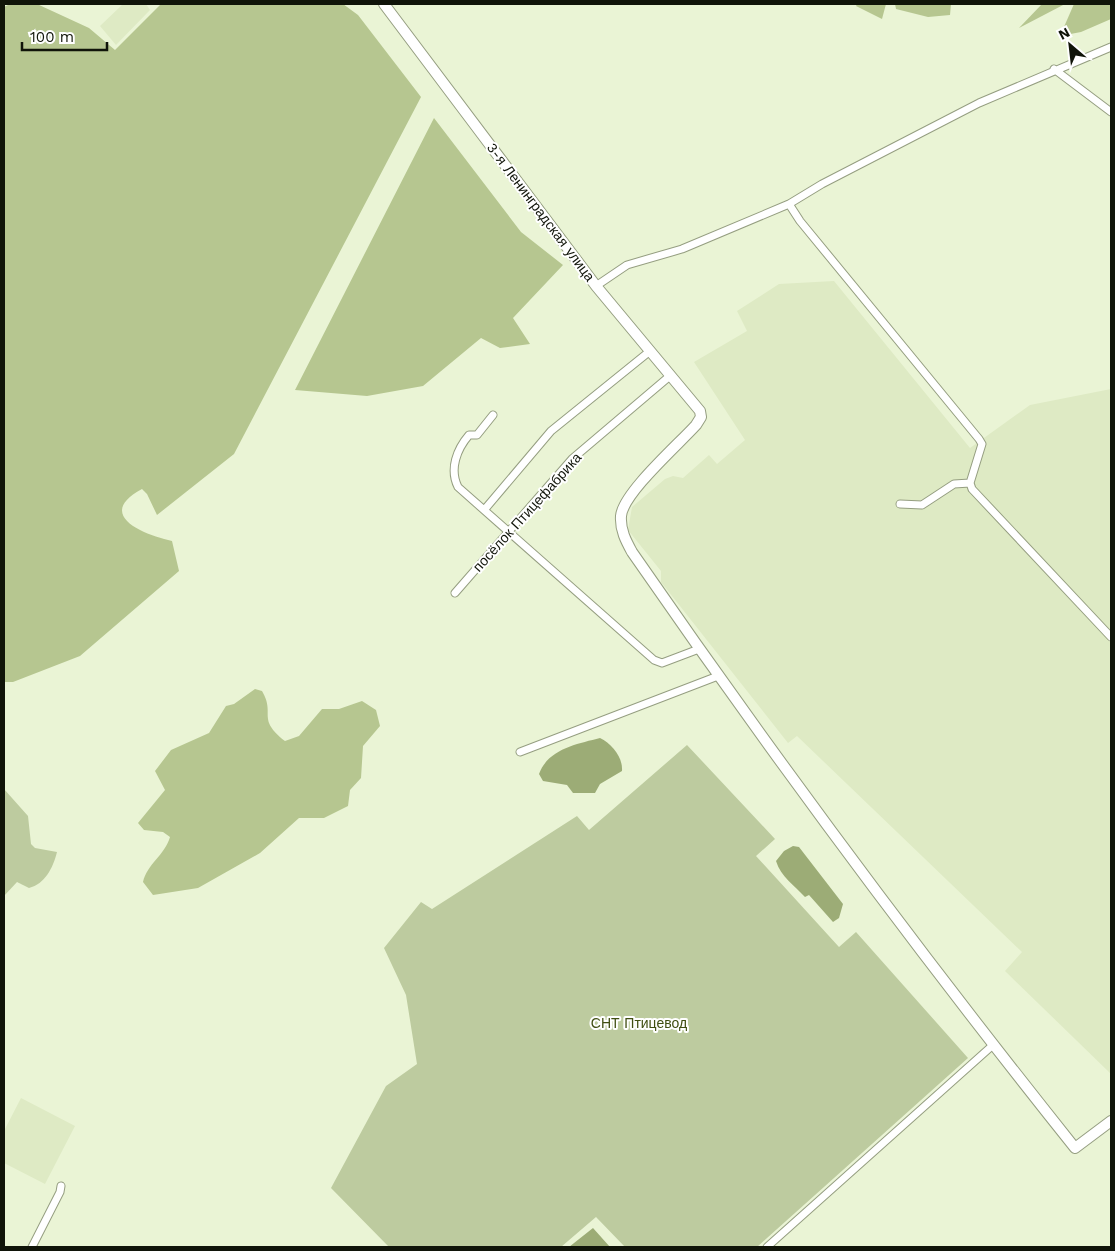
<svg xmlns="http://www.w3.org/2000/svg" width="1115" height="1251" viewBox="0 0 1115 1251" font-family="'Work Sans',sans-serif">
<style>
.built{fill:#deeac4}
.green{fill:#bdcb9f}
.forest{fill:#b6c690}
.water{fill:#9cac76}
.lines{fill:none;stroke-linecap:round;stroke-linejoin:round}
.street-casing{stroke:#959e81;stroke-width:9}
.secondary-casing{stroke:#959e81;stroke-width:12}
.street{stroke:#fff;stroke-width:7}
.secondary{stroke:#fff;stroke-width:10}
.labels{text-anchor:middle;stroke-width:4;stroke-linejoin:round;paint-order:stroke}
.street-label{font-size:14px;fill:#101409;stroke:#fff}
.park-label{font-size:14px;fill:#404e12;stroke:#fff}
</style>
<rect width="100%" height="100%" fill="#eaf4d5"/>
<path class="built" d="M123,4H146L150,10L116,45L100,26Z
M834,281L970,448L1030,405L1111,389V1074L1005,971L1022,952L797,736L788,743L661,582V571L628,530L632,507L665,479L673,476L683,478L709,455L717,464L745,440L694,362L747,331L737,311L779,284Z
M21,1098L75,1126L45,1184L4,1163V1131Z"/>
<path class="green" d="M687,745L775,839L756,856L839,947L856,932L968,1058L757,1247H625L596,1217L561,1247H389L331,1188L386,1086L417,1064L406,995L384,948L421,902L432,909L577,816L589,830Z
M4,789L28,816L31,844L35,848L57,852C53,868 45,884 29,888L17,882L4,896Z"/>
<path class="forest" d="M10,4H37L89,28L115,50L161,4H343L358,15L421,97L234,454L157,515L147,494L142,489C94,515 144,535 172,541L179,571L80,656L13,682H4V7Z
M857,4H886L882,19L856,6Z
M895,4H951L950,15L928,17L896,9Z
M1042,4H1065L1019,28Z
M1074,4H1111V19L1081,32L1060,36Z
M434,118L521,232L563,265L513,318L530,344L500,348L481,338L423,386L367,396L295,390Z
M255,689L262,691C276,715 256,718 285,741L299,736L322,709H339L362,701L376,710L380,726L363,746L361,778L350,790L348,806L324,818H299L260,853L198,888L153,895L143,882C147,864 165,855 170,837L163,832L144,830L138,823L165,790L155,771L171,750L209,733L226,706L234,704Z"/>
<path class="water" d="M600,738C612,744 623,757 622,771L600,784L595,793H573L567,785L543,781L539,774C548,749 577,744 600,738Z
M793,846L799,847L843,904L839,918L833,922L809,895L805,897C794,885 781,877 776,861L784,851Z
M593,1228L610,1247H569Z"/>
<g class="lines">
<g class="street-casing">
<path id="street" d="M1054,69L1111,112
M789,204L800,221L979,439L982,444L970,483L972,489L1111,637
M596,286L627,265L682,249L789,204L822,184L979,103L1111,47
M493,415L477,435H469C457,449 449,469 458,487L654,660L662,663L699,649
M900,504L922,505L954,484L970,483
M485,509L551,431L650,351
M455,593L572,459L671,375
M520,752L718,676
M32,1247L60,1192L61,1186
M767,1247L993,1045"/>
</g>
<g class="secondary-casing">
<path id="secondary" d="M384,4L596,286L700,411L701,417L696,425C679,444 623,493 621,516C620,530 626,541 632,552C773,756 920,954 1075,1148L1111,1121"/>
</g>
<use href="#street" class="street"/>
<use href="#secondary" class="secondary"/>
</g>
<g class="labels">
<g class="street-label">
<text transform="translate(541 212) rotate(53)" y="5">3-я Ленинградская улица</text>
<text transform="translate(527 512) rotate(-48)" y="5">посёлок Птицефабрика</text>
</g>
<g class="park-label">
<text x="639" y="1028">СНТ Птицевод</text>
</g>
</g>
<rect width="1115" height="1251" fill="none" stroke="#101409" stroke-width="10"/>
<g transform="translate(1070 45) rotate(332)" stroke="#ffffff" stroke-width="4" paint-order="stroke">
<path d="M0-4L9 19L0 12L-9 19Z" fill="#101409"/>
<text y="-8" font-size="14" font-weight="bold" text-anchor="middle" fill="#101409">N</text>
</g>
<path d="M22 42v8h85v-8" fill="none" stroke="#101409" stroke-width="2.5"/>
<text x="30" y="42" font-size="15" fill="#101409" stroke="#ffffff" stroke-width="4" paint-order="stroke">100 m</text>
</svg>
